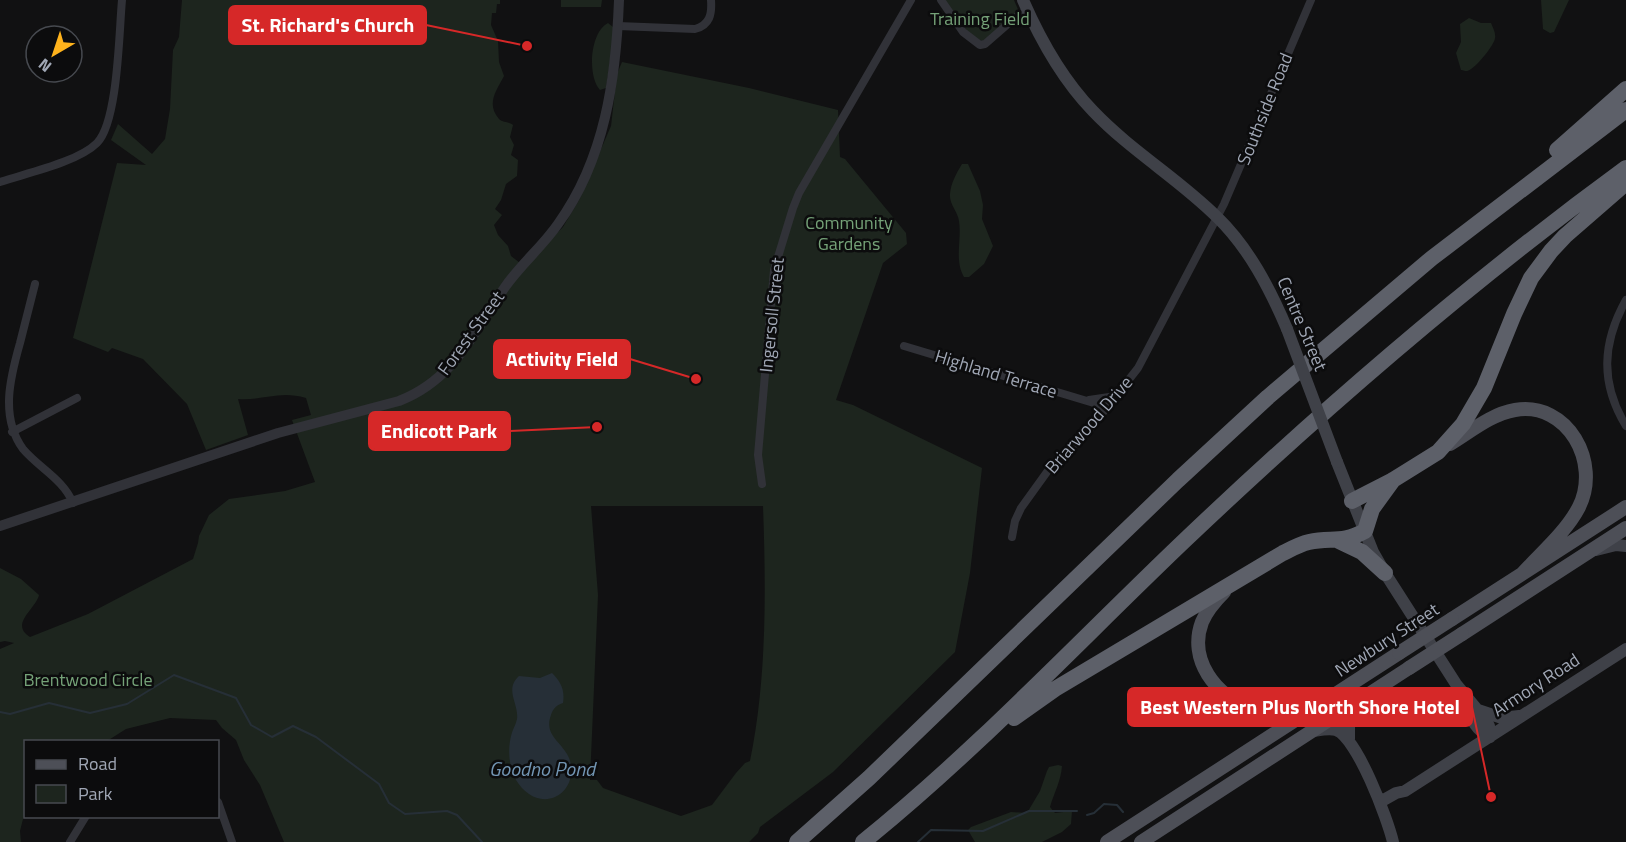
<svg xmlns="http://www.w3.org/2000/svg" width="1626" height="842" viewBox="0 0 1626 842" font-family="'Titillium Web',sans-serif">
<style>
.green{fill:#1d251e;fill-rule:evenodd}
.water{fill:#262f37}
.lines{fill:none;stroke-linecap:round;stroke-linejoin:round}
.stream{stroke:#262f37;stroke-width:2}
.minor{stroke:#313238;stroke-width:8}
.tertiary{stroke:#313238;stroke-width:10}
.secondary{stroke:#3f4148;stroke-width:12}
.primary{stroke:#4d4f57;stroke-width:14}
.motorway{stroke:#5d6069;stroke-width:16}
.secondary-bridge{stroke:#3f4148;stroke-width:12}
.primary-bridge{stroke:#4d4f57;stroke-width:14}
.labels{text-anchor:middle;stroke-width:5;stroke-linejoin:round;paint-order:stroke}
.park-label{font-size:18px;fill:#75a278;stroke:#0c0c0d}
.street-label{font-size:18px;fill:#a0a7b5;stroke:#0c0c0d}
.water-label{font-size:20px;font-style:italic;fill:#7396b4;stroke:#0c0c0d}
.leader{fill:none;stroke:#d62828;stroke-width:2}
.callout-dot{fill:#d62828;stroke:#0c0c0d;stroke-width:2}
.callout{fill:#d62828;stroke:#d62828;stroke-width:2}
.callout-label{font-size:20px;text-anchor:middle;font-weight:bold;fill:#fff}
</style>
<rect width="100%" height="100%" fill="#111112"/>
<path class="green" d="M182,0H500V4H497L496,13H492L491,25L498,41L499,62L504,76C496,91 486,104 499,119C503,123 508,121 513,125L510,137L514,145L511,155L518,160L517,176L506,184L501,200L495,209L502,215L494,225L498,235L508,246L511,256L524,266L563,227L579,200L611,126L617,74L622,62L749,88L838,110L840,157L845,159L906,233L907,244L883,263L836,400L853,405L982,468L970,573L955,652L833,772L760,827L758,833L749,842H284L260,785L244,760L236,740L222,728L216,720L170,718L126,729L107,741L26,742L25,811L20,831L21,842H0V649L14,643L5,641L0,642V568L21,579L39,595C36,609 9,624 30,637L88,614L193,559L198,543L199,536L209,515L229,499L285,491L315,482L292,420L311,415L306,398C279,390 263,401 238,399L248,435L206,450L187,404L143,359L112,348L108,352L73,338L117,163L146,165L111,140L118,124L152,154L165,139L170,109L173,50L179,37ZM591,506H763C766,589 767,679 750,761L745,763L736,773L712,805L681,816L603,788L597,780H590L598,595Z
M561,0H602L601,7H561Z
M944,0H1014L1019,12L983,41L973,39Z
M1541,0H1569L1554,32L1550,33L1543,29Z
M1469,18L1481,23H1491C1493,28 1496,33 1495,38C1495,44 1477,66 1471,69C1467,72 1466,71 1461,70L1456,53L1461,42L1460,24Z
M608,23L613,27V42L606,88L600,90C587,76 590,32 608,23Z
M962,164H968L980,191L983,205L982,219L993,246L984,264L969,277H964C954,260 962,240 959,221C958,212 949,204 950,194C951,183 956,174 962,164Z
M1058,765L1062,766C1061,781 1054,793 1050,807L1055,813L1072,811L1071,824L1062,832L1042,842H975L968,830L971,827L1011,812L1027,813L1040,791L1047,771L1049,767Z"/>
<path class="water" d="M552,673C561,682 565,690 563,703C557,705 553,708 551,715C544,734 559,740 567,754C576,769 571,790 555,797C546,801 536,799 529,794C511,782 506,757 511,736C512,730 516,725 517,719C519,703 504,690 519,676L540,678Z"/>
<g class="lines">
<path class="stream" d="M0,712L10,714L49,703L90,713L127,704L174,675L236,698L251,725L272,737L293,726L316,737L379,784L389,803L405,814L447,811L457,815L482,842
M1087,815L1094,813L1104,804L1117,805L1123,812
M918,842L931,830L983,831L1029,811H1077"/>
<path class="minor" d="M941,0L963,32L980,45L985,44L1016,17L1027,10
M618,26L695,29C710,25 712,14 711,0
M0,182C27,173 78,162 97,143C118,122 119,32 122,0
M35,284C30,304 25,323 20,343C10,378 0,417 23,449C39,468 63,479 73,503
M1626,300C1602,343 1600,383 1626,426
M904,346L1107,407
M1089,400L1116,396
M12,432L77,398
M762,484L758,455L774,270L793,208L799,193L911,0
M1012,537L1015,521L1021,508L1052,465L1089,430L1138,368L1224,204L1311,0
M218,802L232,842
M70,842L86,816"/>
<path class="tertiary" d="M0,526L278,433L399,401C454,380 474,332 505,287C521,264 542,247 558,224C605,159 616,79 619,0"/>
<path class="secondary" d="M1023,0C1040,39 1063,80 1093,111C1131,151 1179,179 1217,217C1249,248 1270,289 1287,329
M1337,462L1373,552L1385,573L1456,684L1485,719L1489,726L1490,737
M1596,550L1616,545L1626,546
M1462,697C1469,713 1473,729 1490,737
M1478,710L1502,718L1519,716
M1313,731C1320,730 1329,728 1336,730C1357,737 1388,820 1393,842
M1349,739V722L1358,701
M1380,802L1396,793L1405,791L1626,649"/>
<path class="primary" d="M1450,444C1470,432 1491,414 1515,410C1568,401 1601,463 1579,507C1566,532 1541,553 1522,574
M1224,592C1215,601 1207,610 1202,622C1188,659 1215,697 1252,707C1274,713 1298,705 1320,699
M1452,619L1626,507
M1462,634L1626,528
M1107,842L1399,653
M1141,842L1409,668"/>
<path class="motorway" d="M1557,150L1626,89
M1352,501L1393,480L1438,452L1463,424L1484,388L1514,314L1531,278L1551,251L1565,236L1626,183
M1339,541L1362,552L1385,573
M1014,718L1055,689L1283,553C1291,549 1300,544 1309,542C1332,537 1341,544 1365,531L1372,509L1393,480
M797,842L869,778L1178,480L1268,397L1432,258L1626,110
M863,842C977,750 1078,642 1184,541C1324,408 1470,282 1626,168"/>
<path class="secondary-bridge" d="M1287,329L1337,462"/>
<path class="primary-bridge" d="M1399,653L1452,619
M1409,668L1462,634"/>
</g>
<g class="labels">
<g class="park-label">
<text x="980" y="25">Training Field</text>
<text x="849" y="229">Community<tspan x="849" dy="21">Gardens</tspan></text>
<text x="88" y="686">Brentwood Circle</text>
</g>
<g class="street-label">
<text transform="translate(1265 109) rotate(-68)" y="6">Southside Road</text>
<text transform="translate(772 315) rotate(-84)" y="6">Ingersoll Street</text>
<text transform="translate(1302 324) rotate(67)" y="6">Centre Street</text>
<text transform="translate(471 333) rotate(-54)" y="6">Forest Street</text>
<text transform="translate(996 374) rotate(17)" y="6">Highland Terrace</text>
<text transform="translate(1089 425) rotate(-49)" y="6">Briarwood Drive</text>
<text transform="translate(1387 640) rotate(-33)" y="6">Newbury Street</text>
<text transform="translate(1536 685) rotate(-33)" y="6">Armory Road</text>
</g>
<g class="water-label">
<text x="542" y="776">Goodno Pond</text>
</g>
</g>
<path class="leader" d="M527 46L426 25M696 379L630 359M597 427L510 431M1491 797L1472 707"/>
<g class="callout-dot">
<circle cx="527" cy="46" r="6"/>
<circle cx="696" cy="379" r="6"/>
<circle cx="597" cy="427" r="6"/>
<circle cx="1491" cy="797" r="6"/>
</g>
<g class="callout">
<rect x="229" y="6" width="197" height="38" rx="6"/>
<rect x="494" y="340" width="136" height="38" rx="6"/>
<rect x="369" y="412" width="141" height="38" rx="6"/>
<rect x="1128" y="688" width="344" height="38" rx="6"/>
</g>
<g class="callout-label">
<text x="328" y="32">St. Richard's Church</text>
<text x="562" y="366">Activity Field</text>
<text x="439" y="438">Endicott Park</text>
<text x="1300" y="714">Best Western Plus North Shore Hotel</text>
</g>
<rect x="24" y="740" width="195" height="78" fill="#0c0c0d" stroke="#474a50" stroke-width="1.5"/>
<rect x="36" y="760" width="30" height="9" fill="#4d4f57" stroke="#474a50" stroke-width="1.5"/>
<text x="78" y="770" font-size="18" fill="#a0a7b5">Road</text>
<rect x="36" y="785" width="30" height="18" fill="#1d251e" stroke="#474a50" stroke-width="1.5"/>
<text x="78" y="800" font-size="18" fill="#a0a7b5">Park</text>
<g transform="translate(54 54) rotate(219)"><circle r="28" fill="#0c0c0d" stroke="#474a50" stroke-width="1.5"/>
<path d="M0-4.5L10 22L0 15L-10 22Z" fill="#ffb31c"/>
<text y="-9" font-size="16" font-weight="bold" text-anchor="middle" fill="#a0a7b5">N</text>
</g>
</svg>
